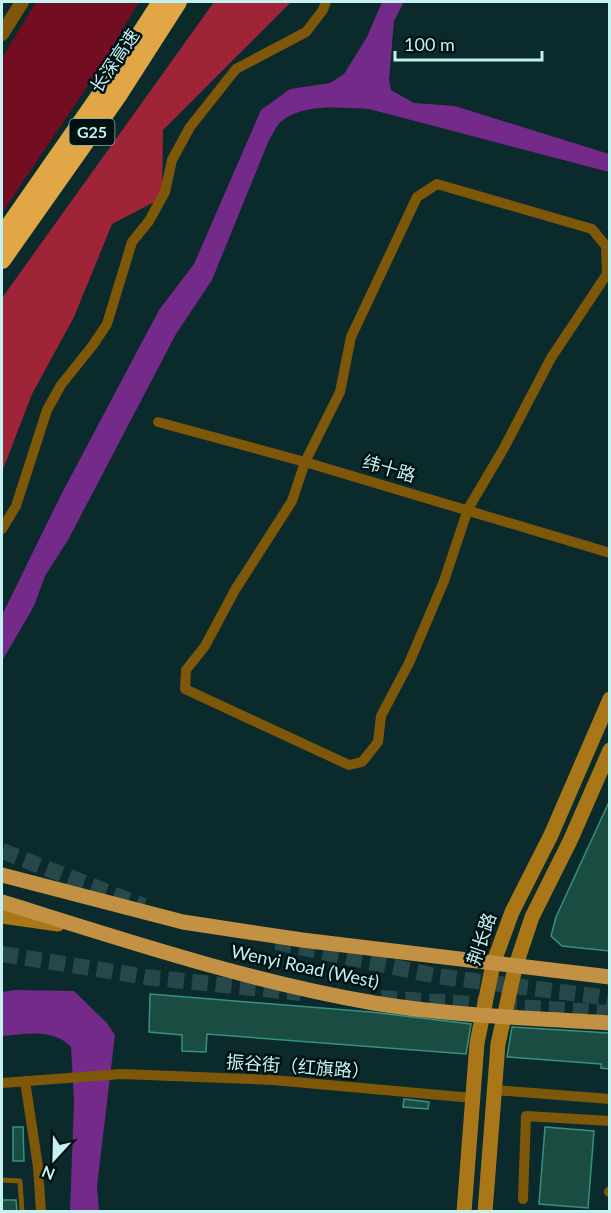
<svg xmlns="http://www.w3.org/2000/svg" width="611" height="1213" viewBox="0 0 611 1213" font-family="Lato,'Noto Sans SC',sans-serif">
<style>
.green{fill:#730d22}
.forest{fill:#a02438}
.water{fill:#732a89}
.building{fill:#1b4c42;stroke:#349380;stroke-width:1.5}
.lines{fill:none;stroke-linecap:round;stroke-linejoin:round}
.trunk-tunnel{stroke:#264849;stroke-width:16;stroke-dasharray:16 8;stroke-linecap:butt}
.service{stroke:#7f5709;stroke-width:5}
.minor{stroke:#7f5709;stroke-width:10}
.tertiary{stroke:#7f5709;stroke-width:14}
.secondary{stroke:#a97717;stroke-width:15}
.primary{stroke:#c29143;stroke-width:15}
.motorway{stroke:#e1a645;stroke-width:18}
.labels{text-anchor:middle;stroke-width:5;stroke-linejoin:round;paint-order:stroke}
.shield{fill:#001112;stroke:#89aeae;stroke-width:1.5}
.shield-label{font-size:16px;font-weight:bold;fill:#c4f1f1}
.street-label{font-size:18px;fill:#c4f1f1;stroke:#001112}
</style>
<rect width="100%" height="100%" fill="#0a2a2b"/>
<path class="green" d="M36,2H139L97,72L2,213V58Z"/>
<path class="forest" d="M214,2H291L163,130L162,198L112,224L74,317L32,394L2,472V298Z"/>
<path class="water" d="M382,2H404L394,21L389,80L391,90L414,103L455,106L609,154V172L369,109C343,108 306,103 283,120C277,124 273,134 269,140L212,280L176,334L68,540L45,576L34,606L2,661V615L62,493L159,310L194,264L261,110L290,89L330,83L344,74L367,37Z
M15,990L74,991L107,1023L115,1035L97,1186L99,1211H70L74,1101L71,1047C53,1028 25,1034 2,1036V992Z"/>
<path class="building" d="M609,802V951L562,946L551,936L556,917Z
M150,994L371,1012L471,1024L466,1054L207,1034L206,1052L182,1051V1035L149,1032Z
M512,1027L609,1033V1069L601,1068V1064L507,1057Z
M404,1099L429,1102L428,1109L403,1107Z
M13,1127H23L24,1161H13Z
M545,1127L594,1131L588,1208L539,1204Z
M2,1200H16L17,1212H2Z"/>
<g class="lines">
<path class="trunk-tunnel" d="M2,851L144,906
M276,942L436,976L610,998
M2,954L146,977L301,993
M381,998L610,1013"/>
<path class="service" d="M2,1180L20,1181L22,1212"/>
<path class="minor" d="M437,184L592,229L606,246L607,274L551,358L504,448L468,509L444,581L409,663L381,716L378,742L362,762L349,765L185,689L186,670L205,646L235,590L292,501L305,462L340,392L351,337L417,197Z
M158,422L305,462L610,553
M2,529L16,506L47,410L61,385L93,345L107,324L132,242L149,221L165,192L172,160L190,127L236,69L306,32L323,10L326,2
M25,1081L38,1167L41,1212
M2,1083L121,1074L273,1080L473,1098
M494,1090L610,1099
M609,1192L610,1191
M523,1199L526,1116L610,1121"/>
<path class="tertiary" d="M2,34L22,2"/>
<path class="secondary" d="M2,916L58,924
M464,1212L477,1043L493,964L512,912L551,835L610,699
M485,1212L498,1044L515,968L532,917L570,841L610,750"/>
<path class="primary" d="M2,875L183,922L302,940L610,977
M2,902C124,940 247,981 374,1003C452,1016 531,1018 610,1023"/>
<path class="motorway" d="M2,236L108,84L161,2
M2,260L119,94L178,2"/>
</g>
<g class="labels">
<rect class="shield" x="69.5" y="119" width="45" height="26" rx="4.5"/>
<g class="shield-label">
<text x="92" y="138">G25</text>
</g>
<g class="street-label">
<text transform="translate(115 61) rotate(-56)" y="6">长深高速</text>
<text transform="translate(389 469) rotate(16)" y="6">纬十路</text>
<text transform="translate(482 939) rotate(-71)" y="6">荆长路</text>
<text transform="translate(305 967) rotate(12)" y="6">Wenyi Road (West)</text>
<text transform="translate(298 1067) rotate(4)" y="6">振谷街（红旗路）</text>
</g>
</g>
<rect width="611" height="1213" fill="none" stroke="#c4f1f1" stroke-width="6"/>
<g transform="translate(54 1159) rotate(202)" stroke="#001112" stroke-width="4.5" paint-order="stroke">
<path d="M0-4.5L10 22L0 15L-10 22Z" fill="#c4f1f1"/>
<text y="-9" font-size="16" font-weight="bold" text-anchor="middle" fill="#c4f1f1">N</text>
</g>
<path d="M395 51v9h147v-9" fill="none" stroke="#c4f1f1" stroke-width="3"/>
<text x="404" y="51" font-size="18" fill="#c4f1f1" stroke="#001112" stroke-width="4.5" paint-order="stroke">100 m</text>
</svg>
